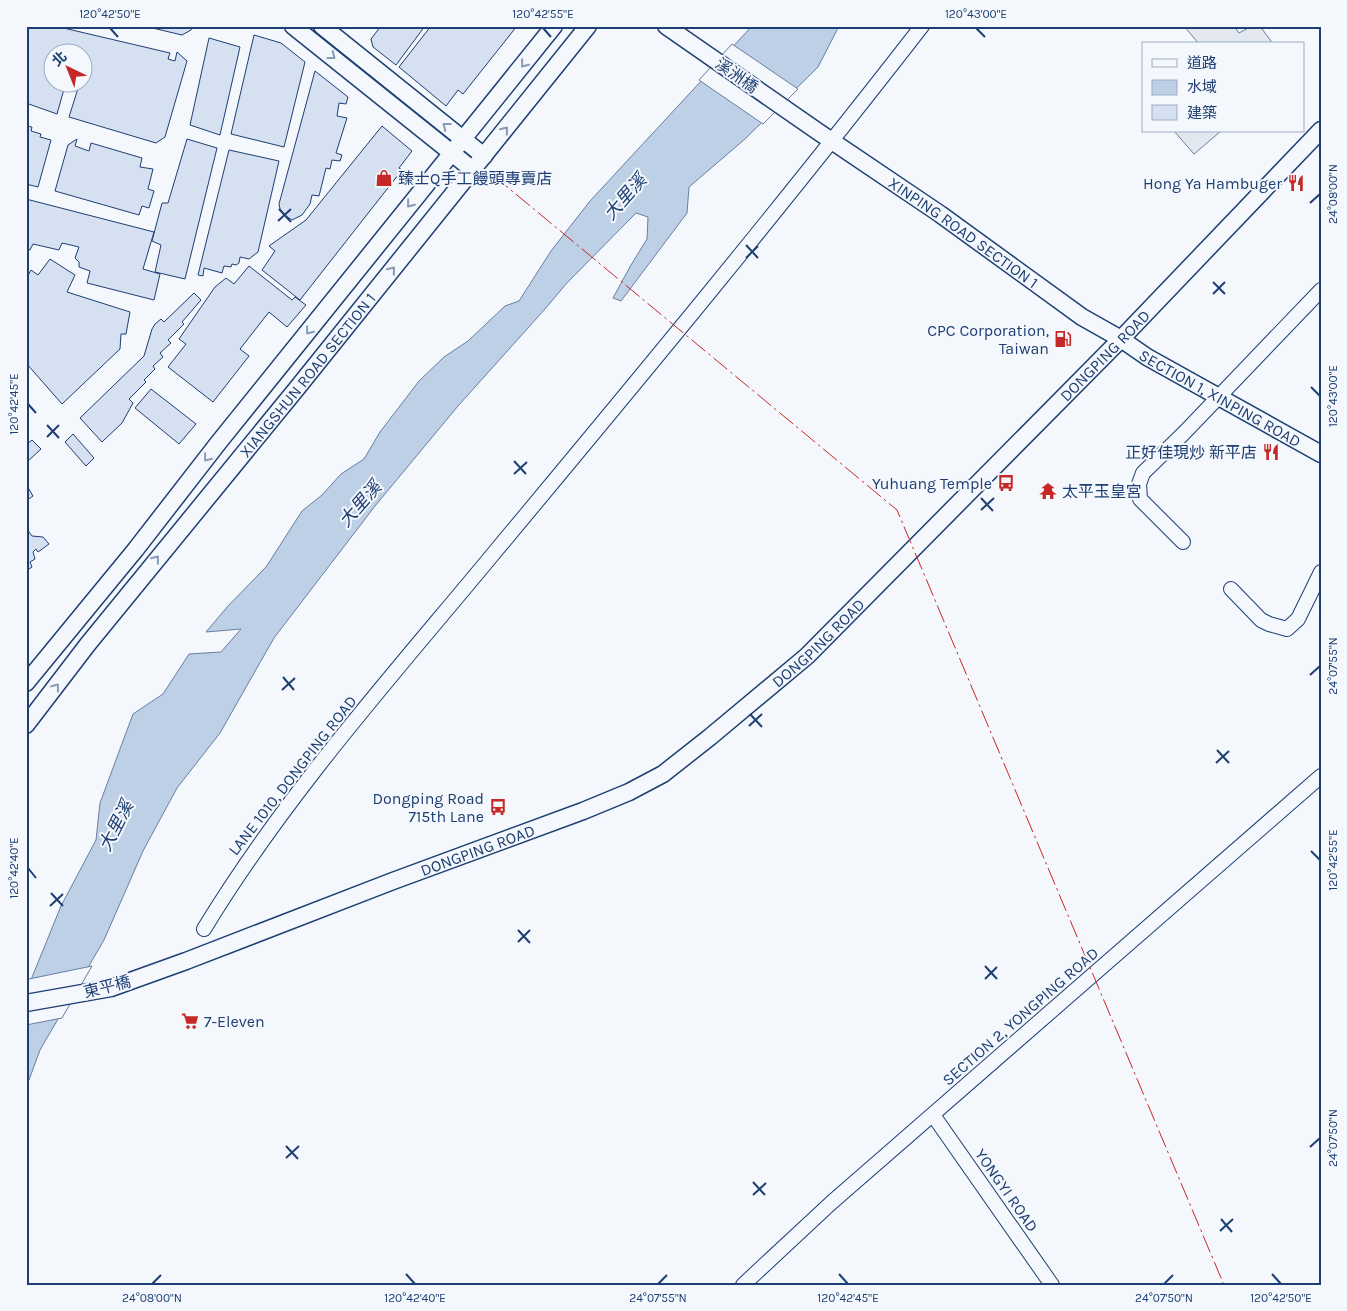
<svg xmlns="http://www.w3.org/2000/svg" width="1347" height="1311" viewBox="0 0 1347 1311" font-family="Karla,'Noto Sans TC',sans-serif">
<style>
.parking{fill:#e3e8f0;stroke:#687fa3}
.water{fill:#bed0e5;stroke:#687fa3}
.pier{fill:#f4f7fb;stroke:#687fa3}
.building{fill:#d5e0f0;stroke:#1d3f73}
.lines{fill:none;stroke-linecap:round;stroke-linejoin:round}
.minor-casing{stroke:#1d3f73;stroke-width:16}
.tertiary-casing{stroke:#1d3f73;stroke-width:19}
.minor{stroke:#f4f7fb;stroke-width:14}
.tertiary{stroke:#f4f7fb;stroke-width:16}
.power{stroke:#c62828;stroke-width:1;stroke-dasharray:18 4 2.5 4;stroke-linecap:butt}
.oneway{stroke:#889bb7}
.ticks{fill:none;stroke:#1d3f73;stroke-width:2}
.labels{text-anchor:middle;stroke-width:4;stroke-linejoin:round;paint-order:stroke}
.street-label{font-size:16px;fill:#1d3f73;stroke:#f4f7fb}
.poi-label{font-size:16px;fill:#1d3f73;stroke:#f4f7fb;text-anchor:end}
.water-label{font-size:18px;font-style:italic;fill:#1d3f73;stroke:#f4f7fb}
.neatline{fill:none;stroke:#1d3f73;stroke-width:2}
.ticks-label{font-size:12px;text-anchor:middle;fill:#1d3f73}
</style>
<rect width="100%" height="100%" fill="#f4f7fb"/>
<path class="parking" d="M1184,26H1234L1239,33L1252,26H1260L1273,44H1199Z
M1174,131H1221L1194,154Z"/>
<path class="water" d="M752,26H839L818,67L745,139L689,187L687,213L621,301L613,298L631,265L647,239L648,217L636,213L566,284L545,309L458,406L375,506L274,638L220,733L177,788L143,851L104,940L40,1050L26,1088V992L61,906L96,840L100,803L133,714L163,694L189,654L221,652L241,629L206,632L228,606L266,567L302,511L322,495L341,474L364,459L380,432L419,381L444,357L468,341L505,306L519,301L551,251L590,201Z"/>
<path class="pier" d="M732,44L798,89L763,124L699,80Z
M92,966L62,1018L26,1025V986L29,979Z"/>
<path class="building" d="M26,26H55L170,53L168,59L175,61L177,52L187,61L165,137L156,143L69,117L80,82H82V52H52V82H66L57,114L26,103Z
M144,26H192L191,30L182,35Z
M381,26H425L396,65L373,47L371,39Z
M431,26H517L463,94L458,90L446,106L399,67Z
M254,35L281,43L305,62L284,147L231,134Z
M209,38L240,47L220,135L190,125Z
M315,71L348,97L346,104L339,103L337,116L347,118L336,153L342,155L340,161L332,160L330,169L326,168L319,196L312,195L310,204L302,215L292,220L286,216L280,209L279,204Z
M26,126L32,127L31,131L41,134L40,137L51,140L38,187L26,184Z
M382,126L412,151L399,168L402,170L300,300L262,270L275,251L269,246L306,220Z
M77,139L75,146L89,151L91,143L142,158L140,167L153,169L148,189L154,191L149,208L142,206L139,215L55,191L68,145Z
M187,139L217,148L185,279L155,272L161,245L152,241L162,203H168Z
M229,150L279,161L258,252L249,259L240,257L239,263L236,265L232,264L231,267L224,266L222,273L204,268L203,276L198,275Z
M26,199L154,232L143,269L160,274L154,300L87,283L90,271L79,267V262L75,258L79,247L62,243L59,250L33,244L30,250L26,249Z
M50,259L75,275L67,292L130,312L126,334H121L120,349L62,404L26,363V279L31,270L38,275Z
M249,266L292,300L295,297L306,305L287,327L269,312L240,349L249,356L213,402L168,367L186,344L179,339L215,287L226,278L234,284Z
M194,293L201,300L182,322L184,324L168,340L171,343L160,353L163,357L153,366L155,369L144,380L146,382L129,399L133,403L122,423L102,442L80,418L144,356L152,329L155,324L161,319L164,322Z
M151,389L196,424L179,444L135,408Z
M73,434L94,458L86,466L65,442Z
M32,440L41,449L26,463V445Z
M26,484L33,496L26,501Z
M26,528L32,536L43,537L49,544L38,552L36,549L33,552L35,559L30,562L32,567L26,571Z"/>
<g class="lines">
<g class="minor-casing">
<path id="minor" d="M1183,542L1140,499L1139,484L1143,473L1184,433L1321,290
M1231,589L1261,620L1269,624L1287,629L1298,619L1321,572
M204,929C286,794 393,675 494,553C639,379 783,205 922,26
M933,1115L1052,1285
M743,1285L831,1203L1321,776"/>
</g>
<g class="tertiary-casing">
<g id="tertiary">
<path d="M293,26L473,170"/>
<path d="M322,26L484,156"/>
<path id="s1" d="M666,26L820,133L940,214L1082,317L1121,339L1147,357L1321,454"/>
<path d="M26,683L136,549L219,442L554,26"/>
<path id="s2" d="M26,725L88,644L298,387L588,26"/>
<path id="s3" d="M26,1003L111,988L186,961L393,881L583,811L629,792L663,774L710,737L807,656L1121,339L1321,130"/>
</g>
</g>
<use href="#minor" class="minor"/>
<use href="#tertiary" class="tertiary"/>
<path class="power" d="M494,176L897,510L1224,1285"/>
</g>
<defs><path id="oneway-chevron" d="M-2-3.5L2.5 0L-2 3.5" fill="none" stroke-width="1.6" stroke-linecap="round" stroke-linejoin="round" transform="scale(1.25)"/></defs>
<g class="oneway">
<use href="#oneway-chevron" transform="translate(332 56) rotate(38)"/>
<use href="#oneway-chevron" transform="translate(524 64) rotate(129)"/>
<use href="#oneway-chevron" transform="translate(446 126) rotate(-142)"/>
<use href="#oneway-chevron" transform="translate(505 130) rotate(-51)"/>
<use href="#oneway-chevron" transform="translate(410 204) rotate(129)"/>
<use href="#oneway-chevron" transform="translate(392 270) rotate(-51)"/>
<use href="#oneway-chevron" transform="translate(309 331) rotate(129)"/>
<use href="#oneway-chevron" transform="translate(207 458) rotate(128)"/>
<use href="#oneway-chevron" transform="translate(156 559) rotate(-51)"/>
<use href="#oneway-chevron" transform="translate(56 687) rotate(-53)"/>
</g>
<path class="ticks" d="M110,28L118,37M543,28L551,37M976,28L985,37M1310,203L1320,194M279,209L291,222M278,221L291,209M746,245L758,258M746,258L758,246M1213,282L1225,294M1213,294L1225,282M1311,387L1320,396M28,404L36,413M47,425L59,438M47,437L59,425M514,461L526,474M514,474L527,462M981,498L993,511M981,510L994,498M1310,675L1320,666M283,677L294,690M282,690L295,678M750,714L762,727M749,726L762,714M1217,750L1229,763M1216,763L1229,751M1311,851L1320,860M28,868L36,878M51,893L63,906M50,906L63,894M518,930L530,943M518,942L530,930M985,966L997,979M985,979L997,967M286,1146L298,1159M1310,1147L1320,1138M286,1158L299,1146M753,1182L765,1195M753,1195L766,1183M1221,1219L1232,1232M1220,1231L1233,1219M406,1274L415,1284M839,1274L848,1284M1272,1274L1281,1284M152,1284L161,1275M658,1284L667,1275M1164,1284L1173,1275"/>
<defs>
<g id="shop-bare" transform="scale(1.35)"><path d="M-5-2.5h2.3a2.7 3.5 0 0 1 5.4 0H5L5.5 6h-11ZM-1.5-2.5h3a1.5 2.3 0 0 0-3 0Z" fill="#c62828" stroke="#f4f7fb" stroke-width="2.5" paint-order="stroke"/></g>
<g id="restaurant-bare" transform="scale(1.35)"><path d="M-5-6h1v4h1v-4h1v4h1v-4h1v5L-1.5 .5V6h-2V.5L-5-1ZM5-6V6H3V1.5H1.5Q1.5-4 5-6Z" fill="#c62828" stroke="#f4f7fb" stroke-width="2.5" paint-order="stroke"/></g>
<g id="fuel-bare" transform="scale(1.35)"><path d="M-5.5-6h7V0h2V4h1.3V-2.5L3-4.5l.8-.8L6-3V5H2.5V1h-1V6h-7ZM-4.2-4.7v3.2H.2V-4.7Z" fill="#c62828" stroke="#f4f7fb" stroke-width="2.5" paint-order="stroke"/></g>
<g id="bus-bare" transform="scale(1.35)"><path d="M-5-6H5V4H4V6H2V4H-2V6H-4V4H-5ZM-3.5-4V0h7V-4ZM-3.5 1.2v1.5H-2V1.2ZM2 1.2v1.5H3.5V1.2Z" fill="#c62828" stroke="#f4f7fb" stroke-width="2.5" paint-order="stroke"/></g>
<g id="temple-bare" transform="scale(1.35)"><path d="M0-6L5-2H3V0L6.5 2.5H4V6H1.5V3h-3V6H-4V2.5H-6.5L-3 0V-2H-5Z" fill="#c62828" stroke="#f4f7fb" stroke-width="2.5" paint-order="stroke"/></g>
<g id="supermarket-bare" transform="scale(1.35)"><path d="M-6-5.5h2.5l.6 2H6L4.5 2H-2.5L-4.4-4H-6ZM-1.5 3.2a1.3 1.3 0 1 0 .1 0ZM3 3.2a1.3 1.3 0 1 0 .1 0Z" fill="#c62828" stroke="#f4f7fb" stroke-width="2.5" paint-order="stroke"/></g>
</defs>
<g fill-rule="evenodd">
<use href="#shop-bare" x="384" y="178"/>
<use href="#restaurant-bare" x="1296" y="183"/>
<use href="#fuel-bare" x="1063" y="339"/>
<use href="#restaurant-bare" x="1271" y="452"/>
<use href="#bus-bare" x="1006" y="483"/>
<use href="#temple-bare" x="1048" y="491"/>
<use href="#bus-bare" x="498" y="807"/>
<use href="#supermarket-bare" x="190" y="1021"/>
</g>
<g class="labels">
<g class="street-label">
<text transform="translate(737 75) rotate(35)" y="6">溪洲橋</text>
<text dy="6" stroke="none"><textPath href="#s1" startOffset="362">XINPING ROAD SECTION 1</textPath></text>
<text dy="6" stroke="none"><textPath href="#s3" startOffset="1288">DONGPING ROAD</textPath></text>
<text dy="6" stroke="none"><textPath href="#s2" startOffset="449">XIANGSHUN ROAD SECTION 1</textPath></text>
<text dy="6" stroke="none"><textPath href="#s1" startOffset="668">SECTION 1, XINPING ROAD</textPath></text>
<text dy="6" stroke="none"><textPath href="#s3" startOffset="882">DONGPING ROAD</textPath></text>
<text transform="translate(292 775) rotate(-52)" y="6">LANE 1010, DONGPING ROAD</text>
<text dy="6" stroke="none"><textPath href="#s3" startOffset="478">DONGPING ROAD</textPath></text>
<text transform="translate(107 986) rotate(-14)" y="6">東平橋</text>
<text transform="translate(1020 1016) rotate(-41)" y="6">SECTION 2, YONGPING ROAD</text>
<text transform="translate(1007 1190) rotate(55)" y="6">YONGYI ROAD</text>
</g>
<g class="poi-label">
<text x="398" y="184" text-anchor="start">臻士Q手工饅頭專賣店</text>
<text x="1282" y="189">Hong Ya Hambuger</text>
<text x="1049" y="336">CPC Corporation,<tspan x="1049" dy="18">Taiwan</tspan></text>
<text x="1257" y="458">正好佳現炒 新平店</text>
<text x="992" y="489">Yuhuang Temple</text>
<text x="1062" y="497" text-anchor="start">太平玉皇宮</text>
<text x="484" y="804">Dongping Road<tspan x="484" dy="18">715th Lane</tspan></text>
<text x="204" y="1027" text-anchor="start">7-Eleven</text>
</g>
<g class="water-label">
<text transform="translate(625 197) rotate(-49)" y="6">大里溪</text>
<text transform="translate(360 504) rotate(-49)" y="6">大里溪</text>
<text transform="translate(116 826) rotate(-63)" y="6">大里溪</text>
</g>
</g>
<rect width="1347" height="1311" fill="none" stroke="#f4f7fb" stroke-width="55"/>
<rect x="1142" y="42" width="162" height="90" fill="#f4f7fb" stroke="#9eadc5"/>
<rect x="1152" y="59" width="25" height="8" fill="#f4f7fb" stroke="#9eadc5"/>
<text x="1187" y="68" font-size="15" fill="#1d3f73">道路</text>
<rect x="1152" y="80" width="25" height="15" fill="#bed0e5" stroke="#9eadc5"/>
<text x="1187" y="92" font-size="15" fill="#1d3f73">水域</text>
<rect x="1152" y="105" width="25" height="15" fill="#d5e0f0" stroke="#9eadc5"/>
<text x="1187" y="118" font-size="15" fill="#1d3f73">建築</text>
<g transform="translate(68 68) rotate(317)"><circle r="24" fill="#f4f7fb" stroke="#9eadc5"/>
<path d="M0-4L9 19L0 12L-9 19Z" fill="#c62828"/>
<text y="-8" font-size="14" font-weight="bold" text-anchor="middle" fill="#1d3f73">北</text>
</g>
<rect x="28" y="28" width="1292" height="1256" class="neatline"/>
<g class="ticks-label">
<text x="110" y="18">120°42'50"E</text>
<text x="543" y="18">120°42'55"E</text>
<text x="976" y="18">120°43'00"E</text>
<text transform="translate(1333 194) rotate(-90)" y="4">24°08'00"N</text>
<text transform="translate(1333 396) rotate(-90)" y="4">120°43'00"E</text>
<text transform="translate(14 404) rotate(-90)" y="4">120°42'45"E</text>
<text transform="translate(1333 666) rotate(-90)" y="4">24°07'55"N</text>
<text transform="translate(1333 860) rotate(-90)" y="4">120°42'55"E</text>
<text transform="translate(14 868) rotate(-90)" y="4">120°42'40"E</text>
<text transform="translate(1333 1138) rotate(-90)" y="4">24°07'50"N</text>
<text x="152" y="1302">24°08'00"N</text>
<text x="415" y="1302">120°42'40"E</text>
<text x="658" y="1302">24°07'55"N</text>
<text x="848" y="1302">120°42'45"E</text>
<text x="1164" y="1302">24°07'50"N</text>
<text x="1281" y="1302">120°42'50"E</text>
</g>
</svg>
